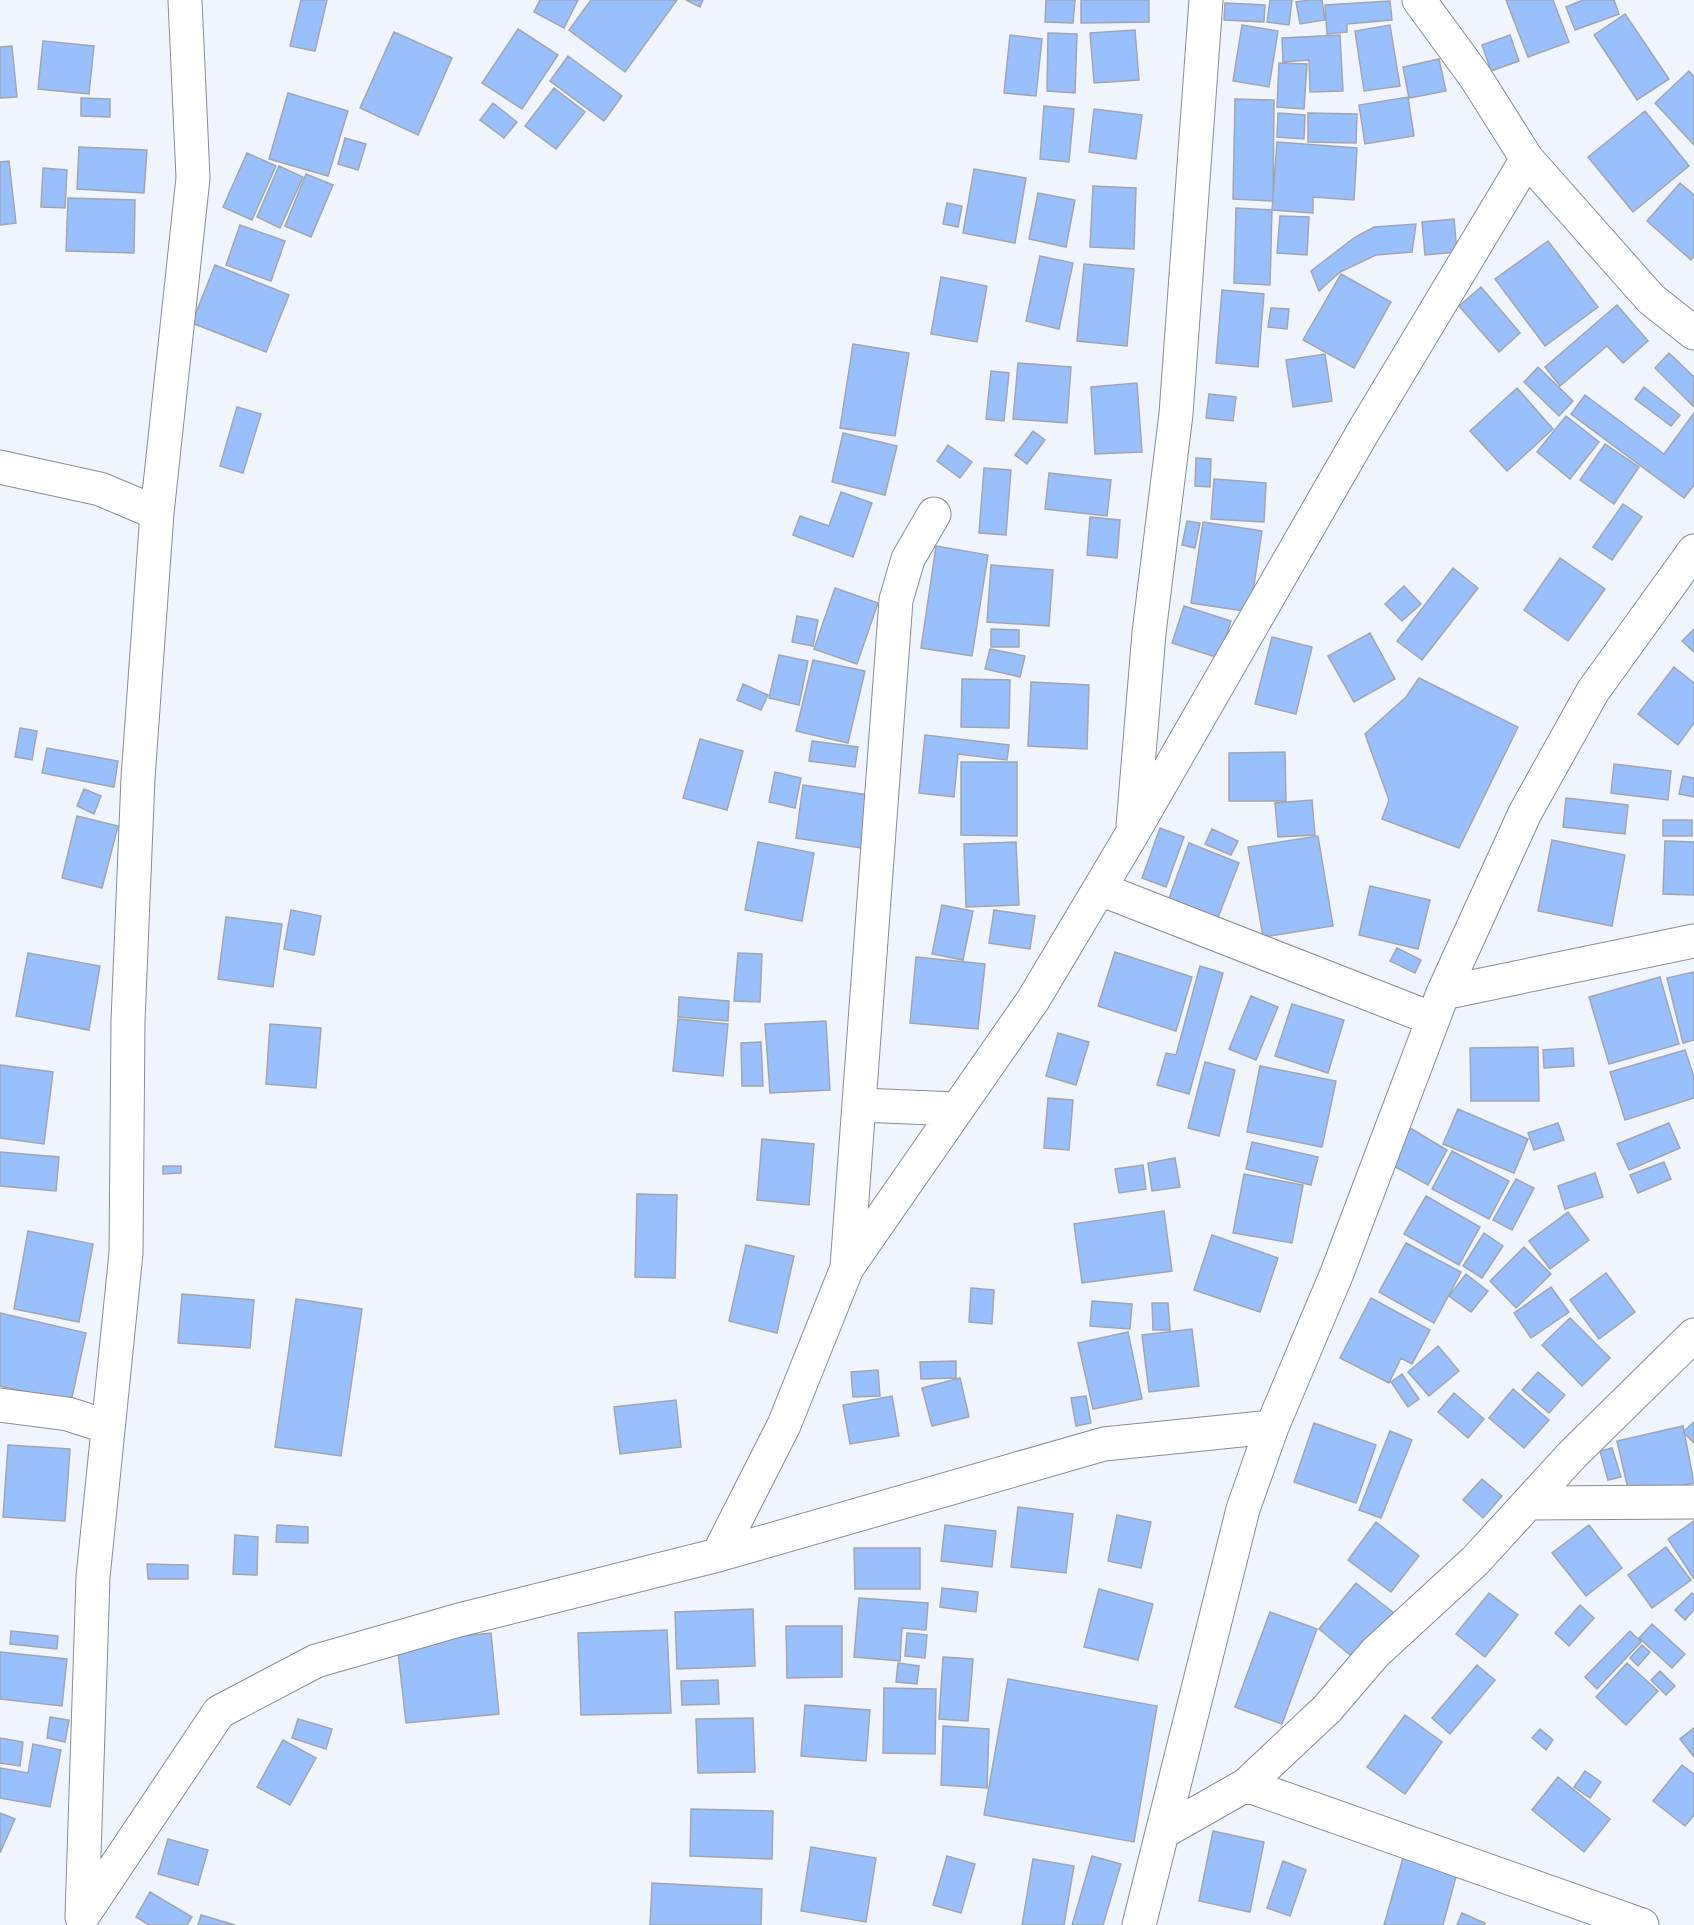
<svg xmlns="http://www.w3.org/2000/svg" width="1694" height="1925" viewBox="0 0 1694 1925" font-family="'Asap Condensed',sans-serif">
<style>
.building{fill:#99c0fd;stroke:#a0a6b0;stroke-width:1.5}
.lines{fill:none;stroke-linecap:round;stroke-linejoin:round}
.minor-casing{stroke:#868c95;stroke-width:35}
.minor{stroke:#fff;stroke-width:33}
</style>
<rect width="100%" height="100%" fill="#f0f5fd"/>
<path class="building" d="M301,0H327L315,51L290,46Z
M540,0H578L564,28L534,12Z
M591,0H677L625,72L569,30Z
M686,0H703L700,7Z
M1046,0H1075L1073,23L1045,22Z
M1081,0H1149V22L1081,23Z
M1270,0H1292L1289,25L1267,22Z
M1310,0H1322L1325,20L1300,24L1296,2Z
M1506,0H1553L1569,42L1528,57Z
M1583,0H1614L1619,14L1575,30L1566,7Z
M1390,1L1392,20L1347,24V32L1327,34L1325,5Z
M1225,3L1265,5L1264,22L1224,20Z
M1625,14L1669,79L1637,100L1594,35Z
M1242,25L1278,31L1269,87L1233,81Z
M1390,25L1400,86L1364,91L1355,31Z
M518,29L558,55L522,109L482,83Z
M1135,30L1139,80L1094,83L1090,33Z
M394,32L452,58L418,135L360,108Z
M1048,33L1077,34L1075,93L1047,91Z
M1010,35L1042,39L1036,96L1004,93Z
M1340,35L1343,91L1310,92L1309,60L1283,62L1282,38Z
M1510,35L1519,61L1491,71L1482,45Z
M43,41L94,46L89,94L38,89Z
M12,46L17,97L0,98V47Z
M568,56L622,96L604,121L550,81Z
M1439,59L1446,91L1409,98L1403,67Z
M1279,63L1307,64L1304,109L1277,107Z
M1689,71L1694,77V145L1655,103Z
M554,88L585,112L556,149L525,126Z
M288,93L348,111L328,176L269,159Z
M1408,97L1414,136L1365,144L1359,105Z
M81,98L110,99V117L81,116Z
M1235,99L1274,100L1273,201L1233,199Z
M493,103L517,122L504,138L480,120Z
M1044,106L1074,109L1069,162L1040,159Z
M1094,109L1142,115L1136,159L1089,152Z
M1645,111L1689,166L1633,212L1588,157Z
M1278,113L1305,115L1304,139L1277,137Z
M1308,113L1357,114L1356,143L1308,142Z
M345,138L366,144L358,170L338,164Z
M1277,142L1357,148L1354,200L1313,197V213L1272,210Z
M79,147L147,150L144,193L77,189Z
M247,153L276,166L252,220L223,207Z
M9,161L16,223L0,225V162Z
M279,166L303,177L280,228L257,217Z
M43,168L67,170L65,208L41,207Z
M974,169L1026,178L1015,243L963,233Z
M306,174L333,185L311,237L285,226Z
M1680,183L1694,195V256L1691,260L1647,221Z
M1093,186L1136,188L1134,249L1090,247Z
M1038,193L1075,200L1066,247L1029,239Z
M68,198L135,200L134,253L66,251Z
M947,203L962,206L958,227L943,224Z
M1236,208L1272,210L1270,285L1234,283Z
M1280,216L1309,217L1307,255L1277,253Z
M1454,219L1457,252L1425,255L1422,222Z
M1416,224L1412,252L1376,255L1340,272L1319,291L1311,271L1354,238L1374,227Z
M240,225L285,241L271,281L226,265Z
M1548,241L1598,307L1545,346L1495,279Z
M1040,256L1073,263L1059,329L1026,321Z
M1084,264L1134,269L1127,346L1077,341Z
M215,265L289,295L266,352L192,323Z
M1341,274L1391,302L1354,368L1303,340Z
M941,277L987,286L977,342L931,334Z
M1481,287L1520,333L1499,352L1459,306Z
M1222,290L1264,294L1258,367L1216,363Z
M1617,305L1648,341L1623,363L1607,346L1560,386L1545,367Z
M1271,308L1289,309L1287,329L1268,327Z
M853,344L909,353L895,436L840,428Z
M1669,353L1694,377L1693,406L1655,368Z
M1325,354L1332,401L1293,407L1286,360Z
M1018,363L1071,367L1067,423L1013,419Z
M1538,367L1573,401L1559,416L1524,382Z
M991,371L1009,373L1004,421L986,419Z
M1137,383L1142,452L1095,454L1091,387Z
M1644,387L1680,415L1671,426L1635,399Z
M1517,388L1553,429L1507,471L1470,431Z
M1209,394L1236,397L1233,421L1206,418Z
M1585,395L1664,454L1694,413V485L1684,498L1571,414Z
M237,407L261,414L243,473L220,466Z
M1566,416L1599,442L1570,479L1537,452Z
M1033,431L1045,440L1027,464L1015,455Z
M843,433L897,446L885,495L832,482Z
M1605,444L1639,467L1614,504L1580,480Z
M948,445L972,462L960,478L937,461Z
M1196,458L1211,459L1210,487L1195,486Z
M984,468L1011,470L1006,535L979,533Z
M1049,473L1111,480L1107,516L1045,509Z
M1214,479L1266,483L1264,522L1211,519Z
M841,492L872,503L853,557L793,535L800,516L829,526Z
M1623,504L1642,517L1612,560L1593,547Z
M1090,517L1120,520L1117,558L1087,555Z
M1187,521L1200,523L1195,548L1182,545Z
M1203,522L1262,531L1250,612L1191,603Z
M936,546L988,555L972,656L921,648Z
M1560,558L1605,589L1568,641L1524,610Z
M991,565L1053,570L1049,626L987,622Z
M1453,568L1478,588L1422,660L1397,641Z
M1404,586L1421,604L1402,621L1385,604Z
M835,588L878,603L857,664L814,649Z
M1184,606L1231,621L1219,658L1172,643Z
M797,616L818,620L813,646L792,642Z
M991,629L1019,630V647H991Z
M1694,629V652L1682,641Z
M1370,633L1395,679L1354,702L1328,656Z
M1272,637L1312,647L1296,714L1255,704Z
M990,649L1025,656L1020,677L985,669Z
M779,655L808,661L799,705L769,698Z
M813,660L865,671L848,743L796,731Z
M1674,667L1694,683V723L1678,745L1638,714Z
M1419,678L1518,727L1459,848L1382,819L1389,800L1365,734L1406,697Z
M962,679L1010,680L1009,728L961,727Z
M1031,682L1089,685L1087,749L1028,746Z
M743,684L768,695L761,710L737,700Z
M20,728L37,731L32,760L15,757Z
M925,735L1009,745L1007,760L958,754L954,797L919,793Z
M700,739L743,751L727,810L683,798Z
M812,741L858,747L855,767L809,761Z
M47,748L118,761L114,787L42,773Z
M1285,752L1286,801H1229V753Z
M961,762H1017V836L961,835Z
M1614,764L1671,771L1668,800L1611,793Z
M775,772L801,778L795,808L769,802Z
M1683,776L1694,778V797L1679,794Z
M803,785L868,795L861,848L796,838Z
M84,789L101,796L94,814L77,806Z
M1566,798L1628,805L1625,834L1563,827Z
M1312,800L1315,835L1278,837L1275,803Z
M77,816L118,826L102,888L62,878Z
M1663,820H1692V836H1663Z
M1160,828L1184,837L1166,887L1142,878Z
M1212,829L1238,841L1231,855L1205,844Z
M1318,836L1333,926L1263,937L1248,847Z
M1552,840L1625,855L1612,926L1538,911Z
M1665,841L1694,842V895L1663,894Z
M758,842L814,853L802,921L745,910Z
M1016,842L1019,905L966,907L964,844Z
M1189,843L1239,863L1217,920L1168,901Z
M1370,886L1430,900L1418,949L1359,935Z
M942,905L973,911L963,960L932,954Z
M291,910L321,916L314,955L284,949Z
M994,910L1035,916L1030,949L989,943Z
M226,917L282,924L273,987L218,979Z
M1397,948L1421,960L1415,973L1390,961Z
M1115,952L1192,977L1176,1031L1098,1006Z
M28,953L100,966L89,1030L16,1016Z
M738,953L762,954L760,1002L734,1001Z
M916,957L985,964L978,1029L910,1023Z
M1200,966L1223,973L1189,1094L1157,1085L1166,1053L1176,1055Z
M1694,972V1040L1683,1043L1667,978Z
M1660,977L1679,1044L1609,1064L1589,997Z
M1251,996L1278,1007L1256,1060L1229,1049Z
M679,997L729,1001L728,1021L678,1017Z
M1292,1004L1344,1020L1328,1073L1275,1056Z
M678,1019L728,1024L723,1076L673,1071Z
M826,1021L830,1090L770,1093L765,1024Z
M270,1024L321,1028L316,1088L266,1084Z
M1058,1033L1089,1042L1076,1085L1046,1076Z
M761,1042L763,1086H742L741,1043Z
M1538,1047L1539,1101H1471L1470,1048Z
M1573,1048L1574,1066L1544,1068L1543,1050Z
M1685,1050L1694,1077V1098L1625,1120L1610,1072Z
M1205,1062L1235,1070L1219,1136L1188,1128Z
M0,1065L53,1072L44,1144L0,1138Z
M1260,1066L1336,1081L1322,1147L1247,1132Z
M1048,1098L1073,1100L1069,1150L1044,1148Z
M1458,1109L1528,1139L1514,1173L1443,1144Z
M1558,1123L1564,1140L1534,1150L1528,1133Z
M1669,1123L1680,1148L1629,1170L1617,1144Z
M1410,1128L1447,1150L1428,1185L1390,1164Z
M762,1139L814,1144L809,1205L757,1200Z
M1252,1142L1318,1157L1311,1185L1246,1169Z
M1452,1151L1509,1181L1489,1219L1432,1189Z
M0,1152L59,1157L56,1191L0,1186Z
M1175,1158L1180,1187L1152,1191L1148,1163Z
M1664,1162L1671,1179L1638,1193L1630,1175Z
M1143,1165L1146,1189L1119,1193L1115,1169Z
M163,1166H181V1173L163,1174Z
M1595,1173L1603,1197L1565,1209L1558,1186Z
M1244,1174L1303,1185L1292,1243L1233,1233Z
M1516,1179L1534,1188L1512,1230L1493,1220Z
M637,1194L677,1195L675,1278L635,1277Z
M1426,1196L1480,1227L1459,1265L1404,1234Z
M1164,1211L1172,1271L1082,1283L1074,1224Z
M1568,1212L1589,1240L1550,1269L1529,1241Z
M28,1231L93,1244L79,1322L14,1309Z
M1484,1233L1503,1246L1482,1278L1463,1266Z
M1212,1235L1278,1258L1260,1312L1194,1290Z
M1406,1243L1461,1272L1434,1323L1379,1292Z
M746,1245L794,1256L777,1333L729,1321Z
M1524,1247L1551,1274L1516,1308L1490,1281Z
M1606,1273L1635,1312L1599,1339L1570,1300Z
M1466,1274L1488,1291L1471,1312L1449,1296Z
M1551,1287L1569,1312L1531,1338L1514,1313Z
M971,1288L994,1290L992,1324L969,1322Z
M182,1294L254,1300L250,1348L178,1343Z
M1371,1298L1430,1330L1412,1364L1401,1358L1389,1383L1340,1358Z
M296,1299L362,1309L341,1456L275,1447Z
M1092,1301L1132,1304L1130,1329L1090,1326Z
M1152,1303H1168L1170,1330H1153Z
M0,1313L86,1333L71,1402L0,1386Z
M1570,1318L1610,1358L1582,1386L1542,1345Z
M1192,1329L1199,1386L1149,1392L1142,1335Z
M1128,1332L1142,1399L1093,1409L1078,1343Z
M1438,1346L1459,1371L1429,1396L1408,1372Z
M956,1361V1378L921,1379L920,1362Z
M878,1370L880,1396L853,1397L851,1372Z
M1538,1372L1565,1395L1549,1413L1522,1390Z
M1402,1374L1419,1399L1408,1407L1391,1382Z
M960,1378L969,1417L932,1426L922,1388Z
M1513,1389L1549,1420L1524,1448L1489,1418Z
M1454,1393L1484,1419L1468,1438L1438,1412Z
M892,1396L899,1436L850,1444L843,1405Z
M1086,1396L1091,1423L1076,1426L1071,1398Z
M676,1400L681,1447L620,1454L614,1407Z
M1694,1422V1443L1683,1432Z
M1314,1423L1376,1445L1356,1503L1294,1482Z
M1683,1426L1694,1483L1630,1497L1617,1441Z
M1390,1431L1412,1440L1381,1518L1359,1510Z
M8,1445L70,1449L65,1521L3,1517Z
M1612,1448L1621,1477L1608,1480L1600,1451Z
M1482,1479L1502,1496L1483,1518L1463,1500Z
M1018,1507L1073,1514L1066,1573L1011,1567Z
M1117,1515L1151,1522L1141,1568L1108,1561Z
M1694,1521V1579L1668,1539Z
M1376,1522L1419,1556L1391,1592L1348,1560Z
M277,1525L308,1527V1543L276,1542Z
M945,1525L996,1531L992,1567L941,1561Z
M1589,1525L1622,1568L1586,1596L1552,1553Z
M235,1535L258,1537L257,1575L233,1574Z
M1666,1547L1691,1580L1652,1608L1628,1575Z
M854,1548H920V1589H855Z
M147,1564L188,1565V1579H148Z
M1356,1583L1394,1613L1356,1660L1319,1629Z
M942,1588L978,1592L976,1612L940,1607Z
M1099,1589L1153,1604L1138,1660L1084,1647Z
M1489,1593L1518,1615L1485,1657L1456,1634Z
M1692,1593L1694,1595V1610L1685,1620L1675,1610Z
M859,1598L928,1603L926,1630L902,1628L900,1661L854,1657Z
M1580,1605L1594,1618L1569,1646L1555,1633Z
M753,1609L755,1666L677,1669L675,1612Z
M1270,1612L1317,1629L1282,1724L1235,1707Z
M1652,1624L1685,1654L1672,1668L1639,1638Z
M786,1626H842V1677L787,1678Z
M667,1630L671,1713L581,1715L578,1633Z
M11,1631L58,1636L57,1649L10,1644Z
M1630,1631L1641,1642L1597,1689L1585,1677Z
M491,1633L499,1714L406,1723L397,1643Z
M907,1633L927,1635L925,1658L905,1656Z
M1642,1645L1650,1652L1638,1666L1630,1658Z
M0,1652L67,1659L62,1706L0,1699Z
M943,1657L973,1659L968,1721L939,1719Z
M898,1663L919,1666L917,1684L896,1682Z
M1627,1663L1658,1691L1626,1725L1596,1697Z
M1477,1665L1495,1680L1450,1734L1432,1718Z
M1660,1671L1675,1686L1666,1695L1651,1680Z
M1008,1679L1157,1706L1134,1842L984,1815Z
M718,1680L719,1704L682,1705L681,1681Z
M884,1688L936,1689L935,1754L883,1753Z
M805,1705L870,1710L866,1761L801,1756Z
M1405,1715L1442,1742L1405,1794L1367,1767Z
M50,1717L69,1720L65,1742L47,1738Z
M753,1718L755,1772L698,1773L696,1719Z
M298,1719L332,1729L326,1749L292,1738Z
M943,1726L989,1729L987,1788L941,1785Z
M1694,1728V1757L1680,1739Z
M1540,1729L1553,1740L1546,1750L1532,1738Z
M0,1738L23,1742L20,1766L0,1763Z
M283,1740L316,1758L290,1805L257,1787Z
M33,1744L61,1750L50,1807L0,1798V1768L28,1773Z
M1682,1765L1694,1774V1815L1685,1826L1653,1801Z
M1585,1771L1601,1782L1590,1798L1574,1787Z
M1558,1777L1610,1819L1584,1852L1532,1810Z
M691,1809L773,1811L772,1859L690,1856Z
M0,1813L15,1819L0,1853Z
M1213,1831L1264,1842L1250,1912L1199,1901Z
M168,1839L208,1850L198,1885L158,1874Z
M811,1847L876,1858L866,1922L801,1911Z
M947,1856L975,1864L961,1913L933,1905Z
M1092,1856L1121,1864L1103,1925H1072Z
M1403,1858L1457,1873L1443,1925H1384Z
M1033,1859L1074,1866L1064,1925H1022Z
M1283,1861L1306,1870L1290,1916L1267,1908Z
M652,1883L762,1889L761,1925H650Z
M150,1892L192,1917L187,1925H149L136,1917Z
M1462,1913L1485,1923L1484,1925H1457Z
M201,1915L235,1925H198Z"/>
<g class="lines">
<g class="minor-casing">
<path id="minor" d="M1419,0L1476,78L1527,159L1651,299L1694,333
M0,467L100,489L157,513
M1133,826L1149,633L1176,414L1206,0
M1100,889L1433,1019
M1443,993L1694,941
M860,1105L957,1109
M847,1267L896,600L908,559L934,514
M0,1405L68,1414L108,1427
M1529,1503L1694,1502
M718,1555L784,1425L847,1268L1033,1000L1132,834L1363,432L1527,159
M1246,1785L1642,1925
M1165,1831L1246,1785L1327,1709L1375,1653L1475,1561L1572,1455L1694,1335
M82,1917L93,1577L126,1253L128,1021L138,778L157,513L193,178L185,0
M82,1917L219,1712L316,1661L459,1620L718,1555L1104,1444L1272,1427
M1139,1925L1243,1509L1272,1427L1337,1273L1443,993L1525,813L1593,691L1694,551"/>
</g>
<use href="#minor" class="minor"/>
</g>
</svg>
